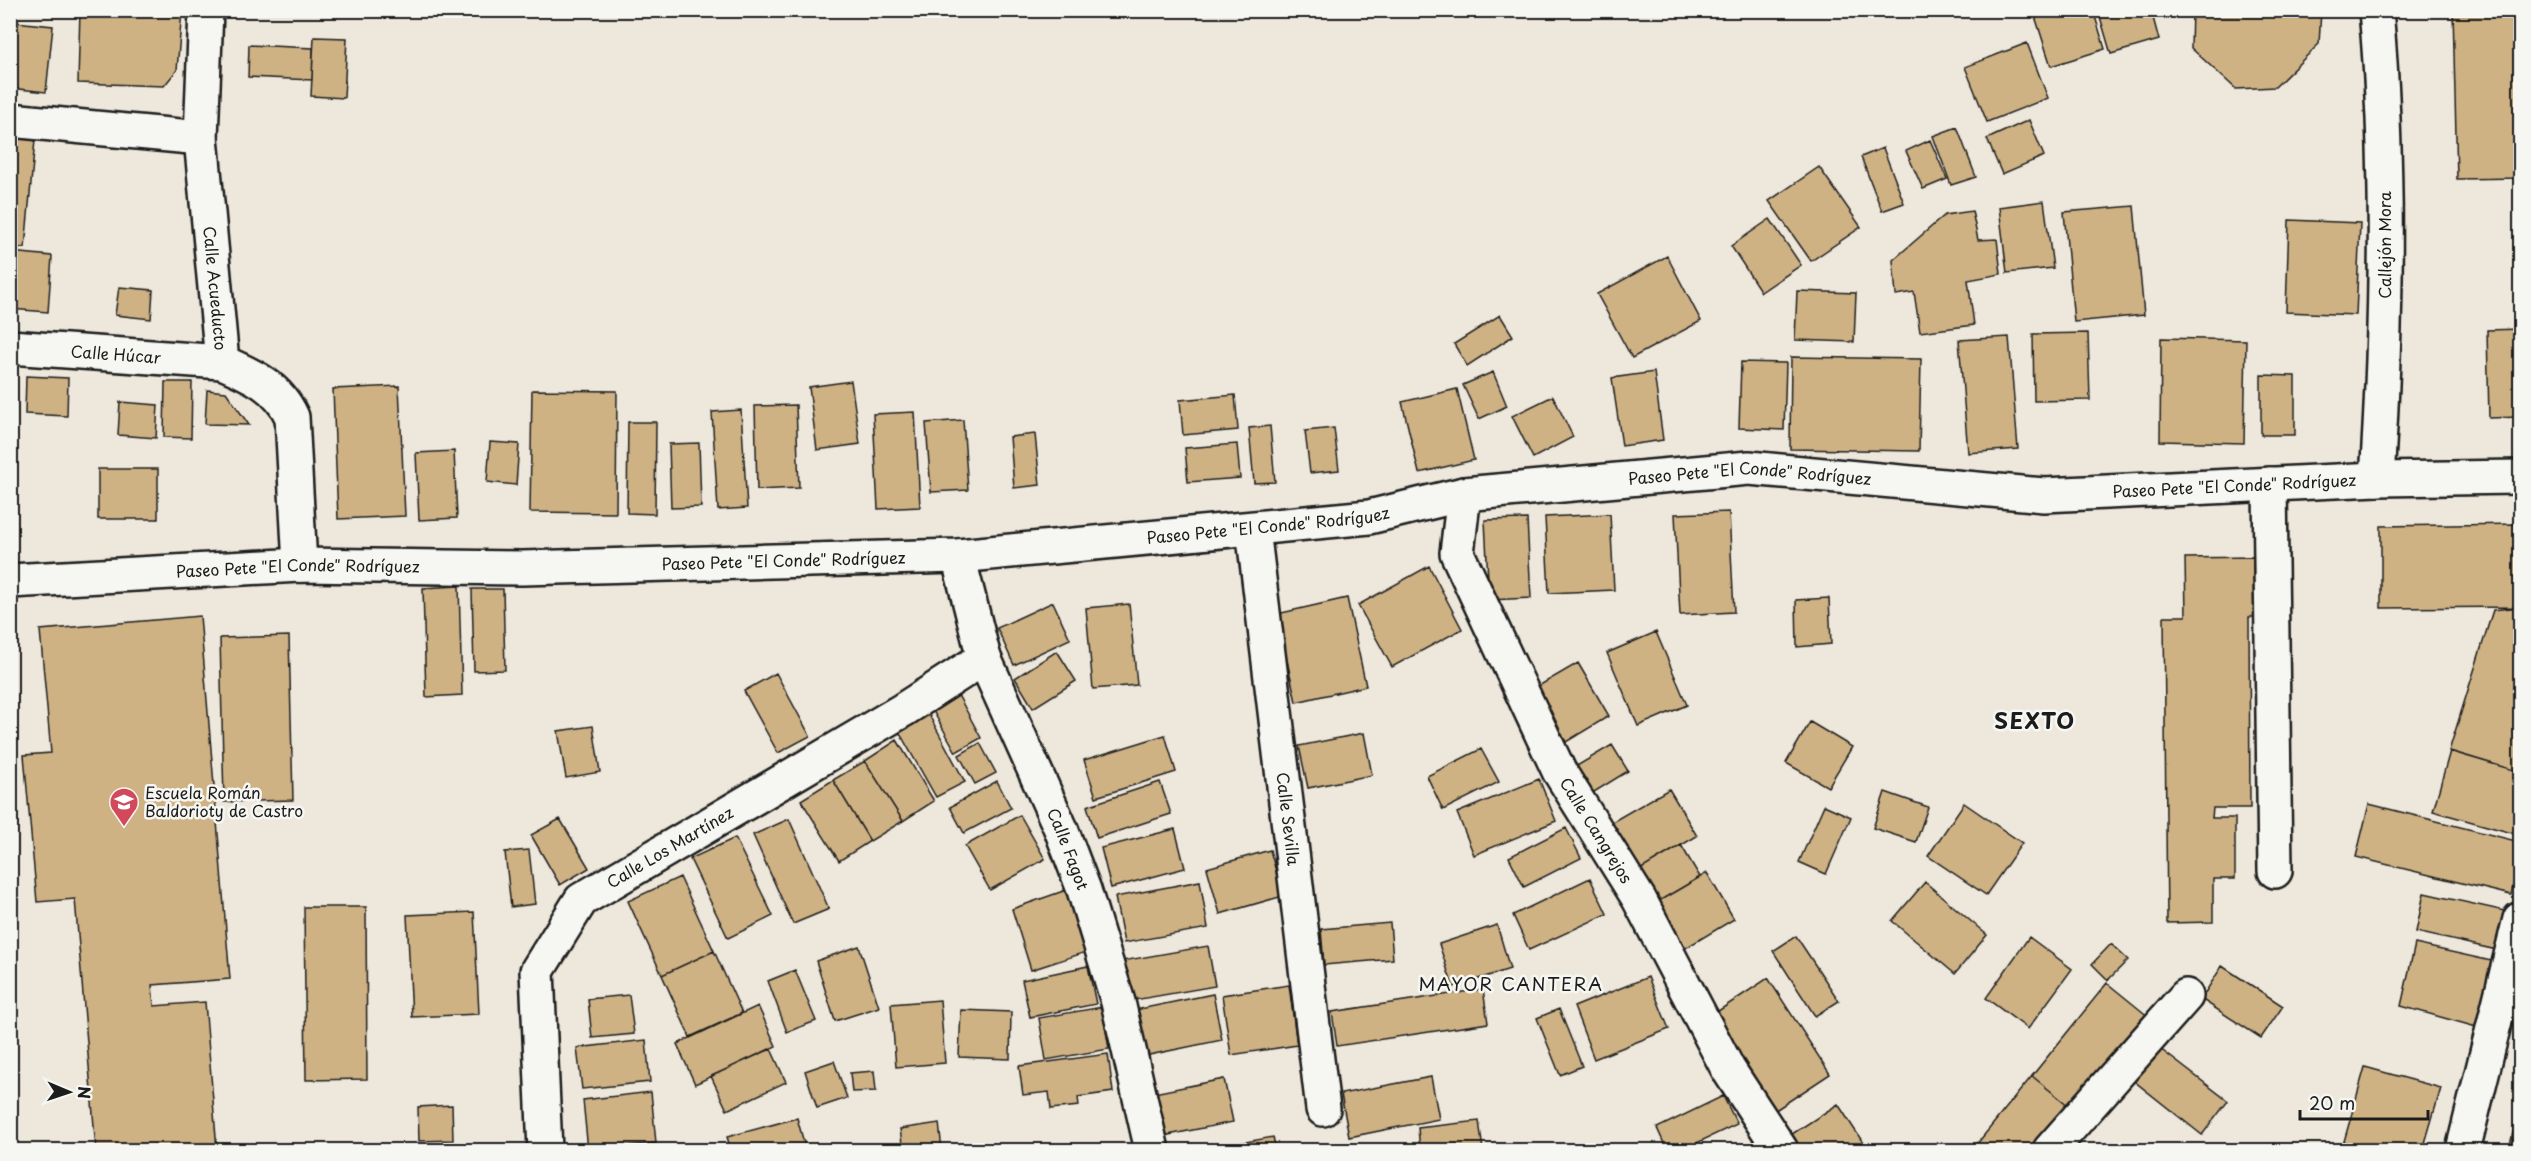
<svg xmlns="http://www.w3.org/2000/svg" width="2531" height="1161" viewBox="0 0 2531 1161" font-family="'Playpen Sans',sans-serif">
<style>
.building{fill:#cfb284;stroke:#1c1c1c;stroke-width:1.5}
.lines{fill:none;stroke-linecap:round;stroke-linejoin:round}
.street-casing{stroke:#1c1c1c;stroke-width:38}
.secondary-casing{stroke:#1c1c1c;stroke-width:38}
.street{stroke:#f6f6f2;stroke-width:33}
.secondary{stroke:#f6f6f2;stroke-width:33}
.labels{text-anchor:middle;stroke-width:5;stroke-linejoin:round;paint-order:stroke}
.street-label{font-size:16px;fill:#1c1c1c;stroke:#f6f6f2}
.poi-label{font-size:16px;fill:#1c1c1c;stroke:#f6f6f2;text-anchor:start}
.neighbourhood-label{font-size:18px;letter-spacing:1.5px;fill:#1c1c1c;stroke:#f6f6f2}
.district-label{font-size:22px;font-weight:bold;letter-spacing:1.5px;fill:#1c1c1c;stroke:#f6f6f2}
</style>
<rect width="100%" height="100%" fill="#eee8dc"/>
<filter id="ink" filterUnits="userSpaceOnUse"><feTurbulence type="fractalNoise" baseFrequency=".0167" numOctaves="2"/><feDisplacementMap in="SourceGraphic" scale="12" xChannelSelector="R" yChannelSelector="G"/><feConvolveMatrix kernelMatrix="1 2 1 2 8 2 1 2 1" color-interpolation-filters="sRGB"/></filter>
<g filter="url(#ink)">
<path class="building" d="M80,10H182L177,70L164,86L78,83Z
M2033,10H2093L2105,49L2051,66Z
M2098,10H2151L2159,40L2111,54Z
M2192,10H2321L2319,44L2275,87L2236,89L2191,48Z
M2453,10H2520V178L2457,179Z
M15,22L53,26L46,92L10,88Z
M314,37L347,38L344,98L311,96Z
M2027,43L2048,98L1987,122L1965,67Z
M249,45L313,48L312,80L248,77Z
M2029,120L2044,156L2002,174L1987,139Z
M1957,127L1976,177L1951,185L1933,136Z
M10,138L35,140L25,248L10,247Z
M1930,140L1947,179L1923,189L1906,151Z
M1883,148L1904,203L1882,211L1861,157Z
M1819,167L1861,227L1811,261L1769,201Z
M2044,201L2053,268L2007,273L1999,207Z
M2134,206L2144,315L2074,322L2064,212Z
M1972,211L1978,240L1997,239L2001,274L1968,280L1974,325L1920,332L1914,292L1896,295L1893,260L1945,215Z
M1770,219L1801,265L1761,292L1731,246Z
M2289,220L2360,223L2356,315L2286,312Z
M10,252L52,256L48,312L10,309Z
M1667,256L1701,321L1632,358L1597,294Z
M119,287L153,290L151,319L115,315Z
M1797,291L1856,293L1854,342L1795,340Z
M1500,315L1513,336L1467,366L1454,344Z
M2520,329V417L2489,418L2487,330Z
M2088,333L2090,400L2034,401L2033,334Z
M2009,337L2018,449L1968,453L1959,340Z
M2161,338L2246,340L2244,443L2160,441Z
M1791,357L1921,359L1919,451L1790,449Z
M1741,362L1786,363L1784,430L1739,428Z
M1493,372L1507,406L1479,419L1463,385Z
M1654,372L1663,440L1622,446L1612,378Z
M2261,375L2295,376V435H2261Z
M26,376L68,378L67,416L25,414Z
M851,381L860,444L817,450L809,387Z
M165,382H192L191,438L164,437Z
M399,386L405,516L338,519L333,389Z
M1457,389L1474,460L1419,473L1402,402Z
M207,390L226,392L249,425L205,424Z
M532,390L617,391L616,513L530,512Z
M1235,395L1238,430L1183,435L1180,400Z
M1553,396L1573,437L1533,458L1512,416Z
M120,402L158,405L156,438L118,435Z
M796,405L799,488L757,490L755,406Z
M741,410L747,508L718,510L712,412Z
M915,412L920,507L878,509L873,414Z
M963,420L968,490L931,492L926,423Z
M628,422H656L655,514L627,513Z
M1270,426L1275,482L1254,483L1249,428Z
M1334,428L1339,470L1310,473L1305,431Z
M1035,434L1040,485L1014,488L1010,437Z
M490,442L519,444L516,485L487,482Z
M699,443L701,507L671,508L669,444Z
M1237,444L1240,478L1188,482L1185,448Z
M454,451L457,518L419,520L416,453Z
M98,469H158V519H98Z
M1729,512L1734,612L1680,615L1675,514Z
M1610,514L1614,590L1549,593L1545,517Z
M1527,519L1531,598L1489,600L1485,520Z
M2520,524V607L2381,608V526Z
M2253,557L2254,617H2249L2250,808H2213L2212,818H2235V879H2213V922L2167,923L2164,616H2186L2185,558Z
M1429,566L1462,629L1392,667L1358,605Z
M459,586L462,695L426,697L423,588Z
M472,589H503L505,670L474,671Z
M1347,598L1366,686L1296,702L1277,614Z
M1829,598L1831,644L1797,647L1796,600Z
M1053,602L1070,639L1014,665L997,628Z
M1129,604L1137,685L1093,689L1086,608Z
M2520,607V772L2449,751L2493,610Z
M200,616L230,979L152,985L154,1006L205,1002L217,1150H96L75,899L37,902L24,755L51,753L40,630Z
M1656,632L1687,705L1638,726L1607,653Z
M289,636L293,800L224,802L220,638Z
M1057,651L1076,681L1033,708L1015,678Z
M1578,663L1609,716L1566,742L1535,688Z
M776,673L810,736L778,753L744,691Z
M958,695L981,738L956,752L932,709Z
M928,713L965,782L936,797L898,730Z
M1810,722L1852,747L1828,787L1786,763Z
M593,726L600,772L566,778L558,731Z
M1364,733L1372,775L1308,788L1299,746Z
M1165,735L1176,772L1096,797L1084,760Z
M897,740L934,801L903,821L865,761Z
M980,743L996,773L975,784L959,755Z
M1612,745L1628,771L1586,797L1570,770Z
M1481,749L1499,782L1443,810L1427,776Z
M2450,751L2520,772L2519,835L2433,811Z
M865,761L903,821L870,841L833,780Z
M1539,779L1556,821L1474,855L1457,813Z
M833,780L870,841L839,861L801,800Z
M997,781L1011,808L964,833L950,807Z
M1160,782L1171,814L1097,838L1087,806Z
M1669,789L1697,836L1633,874L1605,826Z
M1885,792L1928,807L1916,842L1873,828Z
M1964,803L2022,843L1986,895L1928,856Z
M2369,804L2520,842V856L2511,895L2356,857Z
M1824,805L1851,817L1826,874L1799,862Z
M1020,815L1045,859L990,890L965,846Z
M560,819L589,868L560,885L531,835Z
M789,819L829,909L793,924L753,835Z
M1566,828L1581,858L1524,887L1509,857Z
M1175,829L1185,868L1111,888L1101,848Z
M735,838L773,916L728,938L690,859Z
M1681,845L1700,877L1652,905L1633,874Z
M529,850L535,904L511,907L505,852Z
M1270,850L1283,896L1220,914L1207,868Z
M1707,873L1734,919L1679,952L1652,905Z
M680,877L714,951L662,975L628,901Z
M1590,878L1607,914L1529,950L1513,915Z
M1200,881L1208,928L1124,943L1115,897Z
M1925,882L1987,935L1955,974L1892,921Z
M1072,888L1092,950L1031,970L1012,909Z
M2424,893L2505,911L2497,950L2416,932Z
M304,907H366L367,1079L306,1080Z
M474,912L479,1014L412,1017L407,915Z
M1390,923L1393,959L1324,965L1321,929Z
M1497,925L1510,969L1453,987L1439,944Z
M1796,936L1839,1001L1815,1016L1773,951Z
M2029,937L2072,969L2028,1029L1986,998Z
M2111,944L2128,960L2108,980L2092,964Z
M2415,944L2496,962L2480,1028L2401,1006Z
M859,946L879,1007L835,1021L816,961Z
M1208,946L1215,986L1129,1001L1122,961Z
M714,951L742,1013L690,1037L662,975Z
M1088,966L1096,1004L1030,1017L1022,980Z
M2222,966L2283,1006L2261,1038L2201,999Z
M795,970L816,1021L787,1032L768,981Z
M1648,977L1669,1029L1594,1059L1574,1007Z
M1768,978L1830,1074L1768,1115L1706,1019Z
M2107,983L2149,1017L2074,1110L2032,1076Z
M1289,985L1297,1045L1231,1055L1222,995Z
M1483,989L1488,1023L1337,1046L1332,1012Z
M1213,994L1222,1040L1144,1056L1135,1010Z
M629,995L634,1034L592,1038L588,999Z
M940,1000L945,1063L896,1067L891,1004Z
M758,1006L776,1046L695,1084L677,1044Z
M1102,1007L1109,1049L1046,1060L1039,1018Z
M1559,1009L1582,1066L1560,1075L1537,1018Z
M961,1010L1011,1012L1010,1059L959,1057Z
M646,1040L650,1082L582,1089L577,1048Z
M2159,1048L2228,1101L2202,1135L2134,1081Z
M771,1049L786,1082L727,1110L711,1076Z
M1108,1054L1113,1092L1078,1097L1079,1106L1051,1109L1049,1092L1023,1095L1019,1066Z
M834,1061L847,1098L817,1108L805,1071Z
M2365,1067L2441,1088L2423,1150H2360L2343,1145Z
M874,1071L876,1091L852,1092L850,1073Z
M2032,1076L2074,1110L2041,1150H1972Z
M1431,1077L1439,1119L1349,1137L1341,1094Z
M1224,1079L1233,1122L1163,1136L1154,1093Z
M651,1092L656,1143L588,1150L583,1100Z
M1723,1096L1737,1124L1682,1150H1667L1657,1128Z
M2520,1103V1148L2510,1145Z
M1838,1104L1864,1144L1855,1150H1798L1789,1136Z
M452,1105L453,1140L419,1141L418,1107Z
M797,1118L806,1150H731L727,1137Z
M1479,1121L1483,1150H1420L1418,1128Z
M939,1123L942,1150H903L900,1129Z
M1273,1137L1276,1150H1201Z"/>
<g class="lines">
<g class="street-casing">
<g id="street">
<path id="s1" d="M206,10L201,138L222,362C252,375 278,386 292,417L300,565"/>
<path d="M2376,10C2390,166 2387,323 2377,479"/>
<path d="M10,120L201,138"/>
<path id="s2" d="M10,347L222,362"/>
<path d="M2270,484L2275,871"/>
<path id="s3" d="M1464,494L1457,553L1559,771L1639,899L1728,1069L1781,1150"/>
<path id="s4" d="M1253,529L1323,1109"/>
<path id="s5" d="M958,556L984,658L1061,829L1084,890L1118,1002L1152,1150"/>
<path id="s6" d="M545,1150L537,971L581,900L903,710L984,658"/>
<path d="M2050,1150L2186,996"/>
<path d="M2463,1150L2520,919"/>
</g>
</g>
<g class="secondary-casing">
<g id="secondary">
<path id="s7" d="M10,581L300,565L522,568L958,556L1369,517L1464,494L1749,468L2044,495L2377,479L2520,477"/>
</g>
</g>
<use href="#street" class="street"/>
<use href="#secondary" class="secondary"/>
</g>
</g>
<defs>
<g id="school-pin" transform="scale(1.5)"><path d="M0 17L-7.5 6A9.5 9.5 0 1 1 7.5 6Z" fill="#d1495b" stroke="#f6f6f2"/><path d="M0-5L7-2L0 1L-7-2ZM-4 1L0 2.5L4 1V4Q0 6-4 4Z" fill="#fff"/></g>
</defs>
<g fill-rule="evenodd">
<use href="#school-pin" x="124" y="802"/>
</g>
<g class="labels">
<g class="street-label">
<text transform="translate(2385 245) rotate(-90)" y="6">Callejón Mora</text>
<text dy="6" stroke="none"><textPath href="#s1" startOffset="279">Calle Acueducto</textPath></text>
<text dy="6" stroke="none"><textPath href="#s2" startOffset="106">Calle Húcar</textPath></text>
<text dy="6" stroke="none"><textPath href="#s7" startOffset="1746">Paseo Pete "El Conde" Rodríguez</textPath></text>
<text dy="6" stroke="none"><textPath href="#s7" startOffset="2232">Paseo Pete "El Conde" Rodríguez</textPath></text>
<text dy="6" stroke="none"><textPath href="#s7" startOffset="1260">Paseo Pete "El Conde" Rodríguez</textPath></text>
<text dy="6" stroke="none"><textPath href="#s7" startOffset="774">Paseo Pete "El Conde" Rodríguez</textPath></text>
<text dy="6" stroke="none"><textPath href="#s7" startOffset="288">Paseo Pete "El Conde" Rodríguez</textPath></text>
<text dy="6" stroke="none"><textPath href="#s4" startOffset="292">Calle Sevilla</textPath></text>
<text dy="6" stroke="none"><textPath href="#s3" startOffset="370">Calle Cangrejos</textPath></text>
<text dy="6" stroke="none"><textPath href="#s6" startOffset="366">Calle Los Martínez</textPath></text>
<text dy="6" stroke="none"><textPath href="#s5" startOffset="314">Calle Fagot</textPath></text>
</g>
<g class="poi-label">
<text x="145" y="799">Escuela Román<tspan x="145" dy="18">Baldorioty de Castro</tspan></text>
</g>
<g class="neighbourhood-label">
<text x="1511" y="991">MAYOR CANTERA</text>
</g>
<g class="district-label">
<text x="2035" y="729">SEXTO</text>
</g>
</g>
<rect width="2531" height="1161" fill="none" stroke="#f6f6f2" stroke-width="36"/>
<rect x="18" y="18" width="2495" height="1125" fill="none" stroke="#1c1c1c" stroke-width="2" filter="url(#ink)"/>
<g transform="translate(69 1092) rotate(92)" stroke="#f6f6f2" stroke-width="4.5" paint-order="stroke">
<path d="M0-4.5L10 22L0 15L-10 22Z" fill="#1c1c1c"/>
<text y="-9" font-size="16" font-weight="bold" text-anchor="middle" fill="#1c1c1c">N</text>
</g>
<path d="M2300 1110v9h128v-9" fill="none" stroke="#1c1c1c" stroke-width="3"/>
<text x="2309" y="1110" font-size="18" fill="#1c1c1c" stroke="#f6f6f2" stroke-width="4.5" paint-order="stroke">20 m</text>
</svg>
